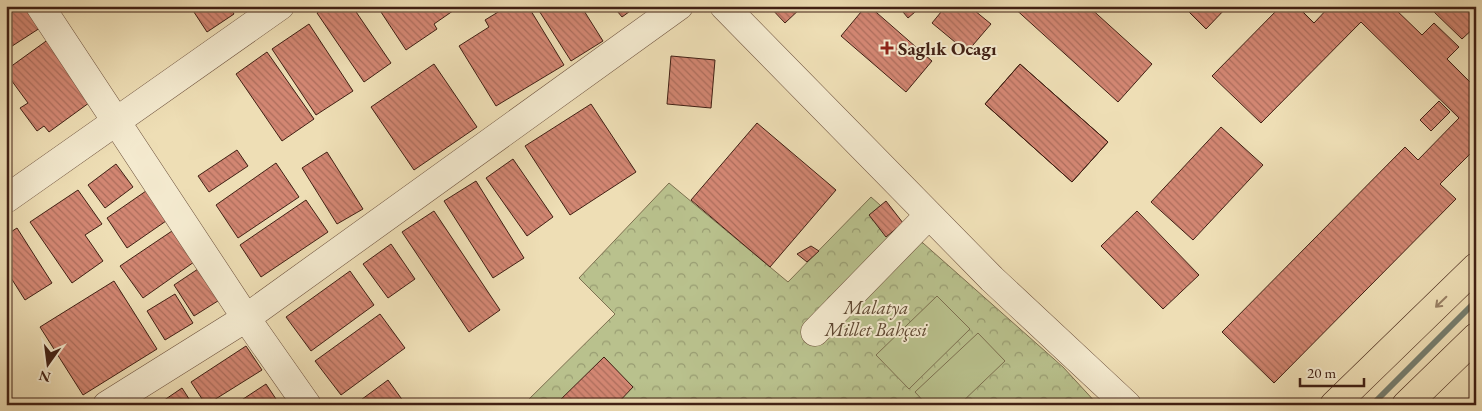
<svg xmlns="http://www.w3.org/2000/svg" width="1482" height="411" viewBox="0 0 1482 411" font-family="'EB Garamond',serif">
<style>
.park{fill:url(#park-crowns);stroke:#7d7050}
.garden{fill:#b9c18d;stroke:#7d7050}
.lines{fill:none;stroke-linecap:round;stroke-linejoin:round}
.stream{stroke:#767e6f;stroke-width:6}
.building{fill:url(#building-back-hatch);stroke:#412014}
.minor-casing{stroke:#6c503c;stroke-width:29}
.major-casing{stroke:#412014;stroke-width:29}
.minor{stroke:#f4eacf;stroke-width:28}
.major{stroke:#eedeb5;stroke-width:28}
.oneway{stroke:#987f64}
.poi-dot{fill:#8f2418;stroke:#f4eacf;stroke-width:2}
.labels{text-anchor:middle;stroke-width:4;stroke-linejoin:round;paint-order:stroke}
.poi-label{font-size:19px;font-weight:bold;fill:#412014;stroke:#f4eacf;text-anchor:start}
.park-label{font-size:19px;font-style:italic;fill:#5f4832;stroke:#f4eacf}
</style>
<defs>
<pattern id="park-crowns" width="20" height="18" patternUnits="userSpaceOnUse" patternTransform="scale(1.25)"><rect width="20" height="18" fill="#b9c18d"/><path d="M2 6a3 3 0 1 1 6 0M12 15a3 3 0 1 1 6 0" fill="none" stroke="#989c72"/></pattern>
<pattern id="building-back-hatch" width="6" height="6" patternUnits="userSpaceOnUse" patternTransform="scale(1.25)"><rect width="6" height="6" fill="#d28672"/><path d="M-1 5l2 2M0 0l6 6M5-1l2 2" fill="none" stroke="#ac6d5c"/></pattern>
</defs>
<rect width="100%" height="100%" fill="#eedeb5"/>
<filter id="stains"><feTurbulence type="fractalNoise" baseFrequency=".004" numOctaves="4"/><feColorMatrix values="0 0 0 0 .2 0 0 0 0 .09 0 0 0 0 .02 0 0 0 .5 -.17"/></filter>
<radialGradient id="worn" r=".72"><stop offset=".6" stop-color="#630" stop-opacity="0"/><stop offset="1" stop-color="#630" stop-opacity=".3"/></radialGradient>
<path class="park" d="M669,183L788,282L871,197L1063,367L1098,405H523L615,314L579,278Z"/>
<path class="garden" d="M937,296L970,329L909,389L876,355Z
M978,333L1005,361L959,405H927L915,392Z"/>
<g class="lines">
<path class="stream" d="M1372,405L1476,301"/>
</g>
<path class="building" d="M6,6H25L40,28L6,50Z
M190,6H229L234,14L207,32Z
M327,6H352L391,63L364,82L317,13Z
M377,6H460L434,24L437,29L406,50Z
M508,6H528L564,65L496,106L459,46L489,27L485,20Z
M536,6H581L603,41L571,61Z
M613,6H637L622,17Z
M769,6H803L785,23Z
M866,6H869L932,61L906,92L841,36Z
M898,6H922L908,18Z
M946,6H969L991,24L967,52L932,23Z
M1012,6H1088L1152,64L1118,102Z
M1183,6H1228L1206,29Z
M1281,6H1297L1314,23L1330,6H1392L1422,35L1434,23L1459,47L1447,59L1476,88V148L1440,184L1456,199L1274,383L1222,332L1405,147L1418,160L1459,118L1361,22L1261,123L1212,76Z
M1436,6H1476V26L1462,39L1432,10Z
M309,24L353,91L316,115L272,49Z
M49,39L93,100L49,132L44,126L37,131L20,108L28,103L6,73V70Z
M267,52L314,119L282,141L236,74Z
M671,56L715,60L711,108L667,104Z
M434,64L477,127L414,170L371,107Z
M1020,64L1108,142L1072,182L985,104Z
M1020,64L1108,142L1072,182L985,104Z
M1439,101L1450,112L1431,131L1420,120Z
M591,104L636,172L570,215L525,146Z
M757,123L836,190L770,267L691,200Z
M1221,127L1263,165L1193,240L1151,202Z
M237,150L248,166L209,192L198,176Z
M327,152L363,209L337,224L302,168Z
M513,159L553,217L527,236L486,178Z
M276,163L299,197L238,238L216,205Z
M116,164L133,187L105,208L88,185Z
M476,181L524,258L493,278L444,201Z
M78,190L102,224L85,235L103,261L72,283L30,222Z
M146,191L166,221L127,248L107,218Z
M306,200L328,232L261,277L240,245Z
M886,201L903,223L886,237L869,215Z
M434,211L500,310L469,332L402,232Z
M1137,211L1199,275L1163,309L1101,246Z
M17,228L52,283L25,300L6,270V235Z
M172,231L194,262L143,298L120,266Z
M391,244L415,279L388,298L363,264Z
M811,246L819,251L807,262L797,254Z
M201,267L221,299L194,316L174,285Z
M350,271L374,305L311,351L286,317Z
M114,281L157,349L83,395L40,327Z
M175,294L193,323L165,340L147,311Z
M380,314L405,348L341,395L315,361Z
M246,346L262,370L206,405L191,382Z
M604,357L633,387L616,405H555Z
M388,380L406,405H354Z
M266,384L280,405H234Z
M182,388L193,405H157Z"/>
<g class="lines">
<g class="minor-casing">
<path id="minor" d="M40,6L246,318L307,405
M724,6L992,279L1127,405
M6,199L280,6
M815,332L929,215
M107,405L246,318L679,6"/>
</g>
<g class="major-casing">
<path id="major" d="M1334,405L1476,267
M1406,405L1476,337"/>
</g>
<use href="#minor" class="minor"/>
<use href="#major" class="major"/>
</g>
<defs><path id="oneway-shaft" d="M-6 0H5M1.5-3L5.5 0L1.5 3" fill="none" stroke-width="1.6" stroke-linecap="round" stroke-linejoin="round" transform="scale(1.25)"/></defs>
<use class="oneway" href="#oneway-shaft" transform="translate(1441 302) rotate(136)"/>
<path class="poi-dot" d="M884.5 40.5h5v5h5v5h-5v5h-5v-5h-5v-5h5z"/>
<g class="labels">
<g class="poi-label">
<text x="898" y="55">Saglık Ocagı</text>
</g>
<g class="park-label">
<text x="876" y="314">Malatya<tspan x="876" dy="22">Millet Bahçesi</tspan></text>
</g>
</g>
<rect width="1482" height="411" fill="none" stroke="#eedeb5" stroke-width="25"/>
<rect x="8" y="8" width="1467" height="396" fill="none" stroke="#412014" stroke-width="2.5"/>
<rect x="12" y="12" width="1457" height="386" fill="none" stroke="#412014"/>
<g transform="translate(48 364) rotate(194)" stroke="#f4eacf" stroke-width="4" paint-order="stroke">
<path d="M0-4L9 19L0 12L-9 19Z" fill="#412014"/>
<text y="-8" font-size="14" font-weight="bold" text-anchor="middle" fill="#412014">N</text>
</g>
<path d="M1300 378v8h64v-8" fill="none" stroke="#412014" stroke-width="2.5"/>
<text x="1307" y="378" font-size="15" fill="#412014" stroke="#f4eacf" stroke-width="4" paint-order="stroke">20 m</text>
<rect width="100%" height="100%" filter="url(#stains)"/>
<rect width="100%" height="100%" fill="url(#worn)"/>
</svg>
